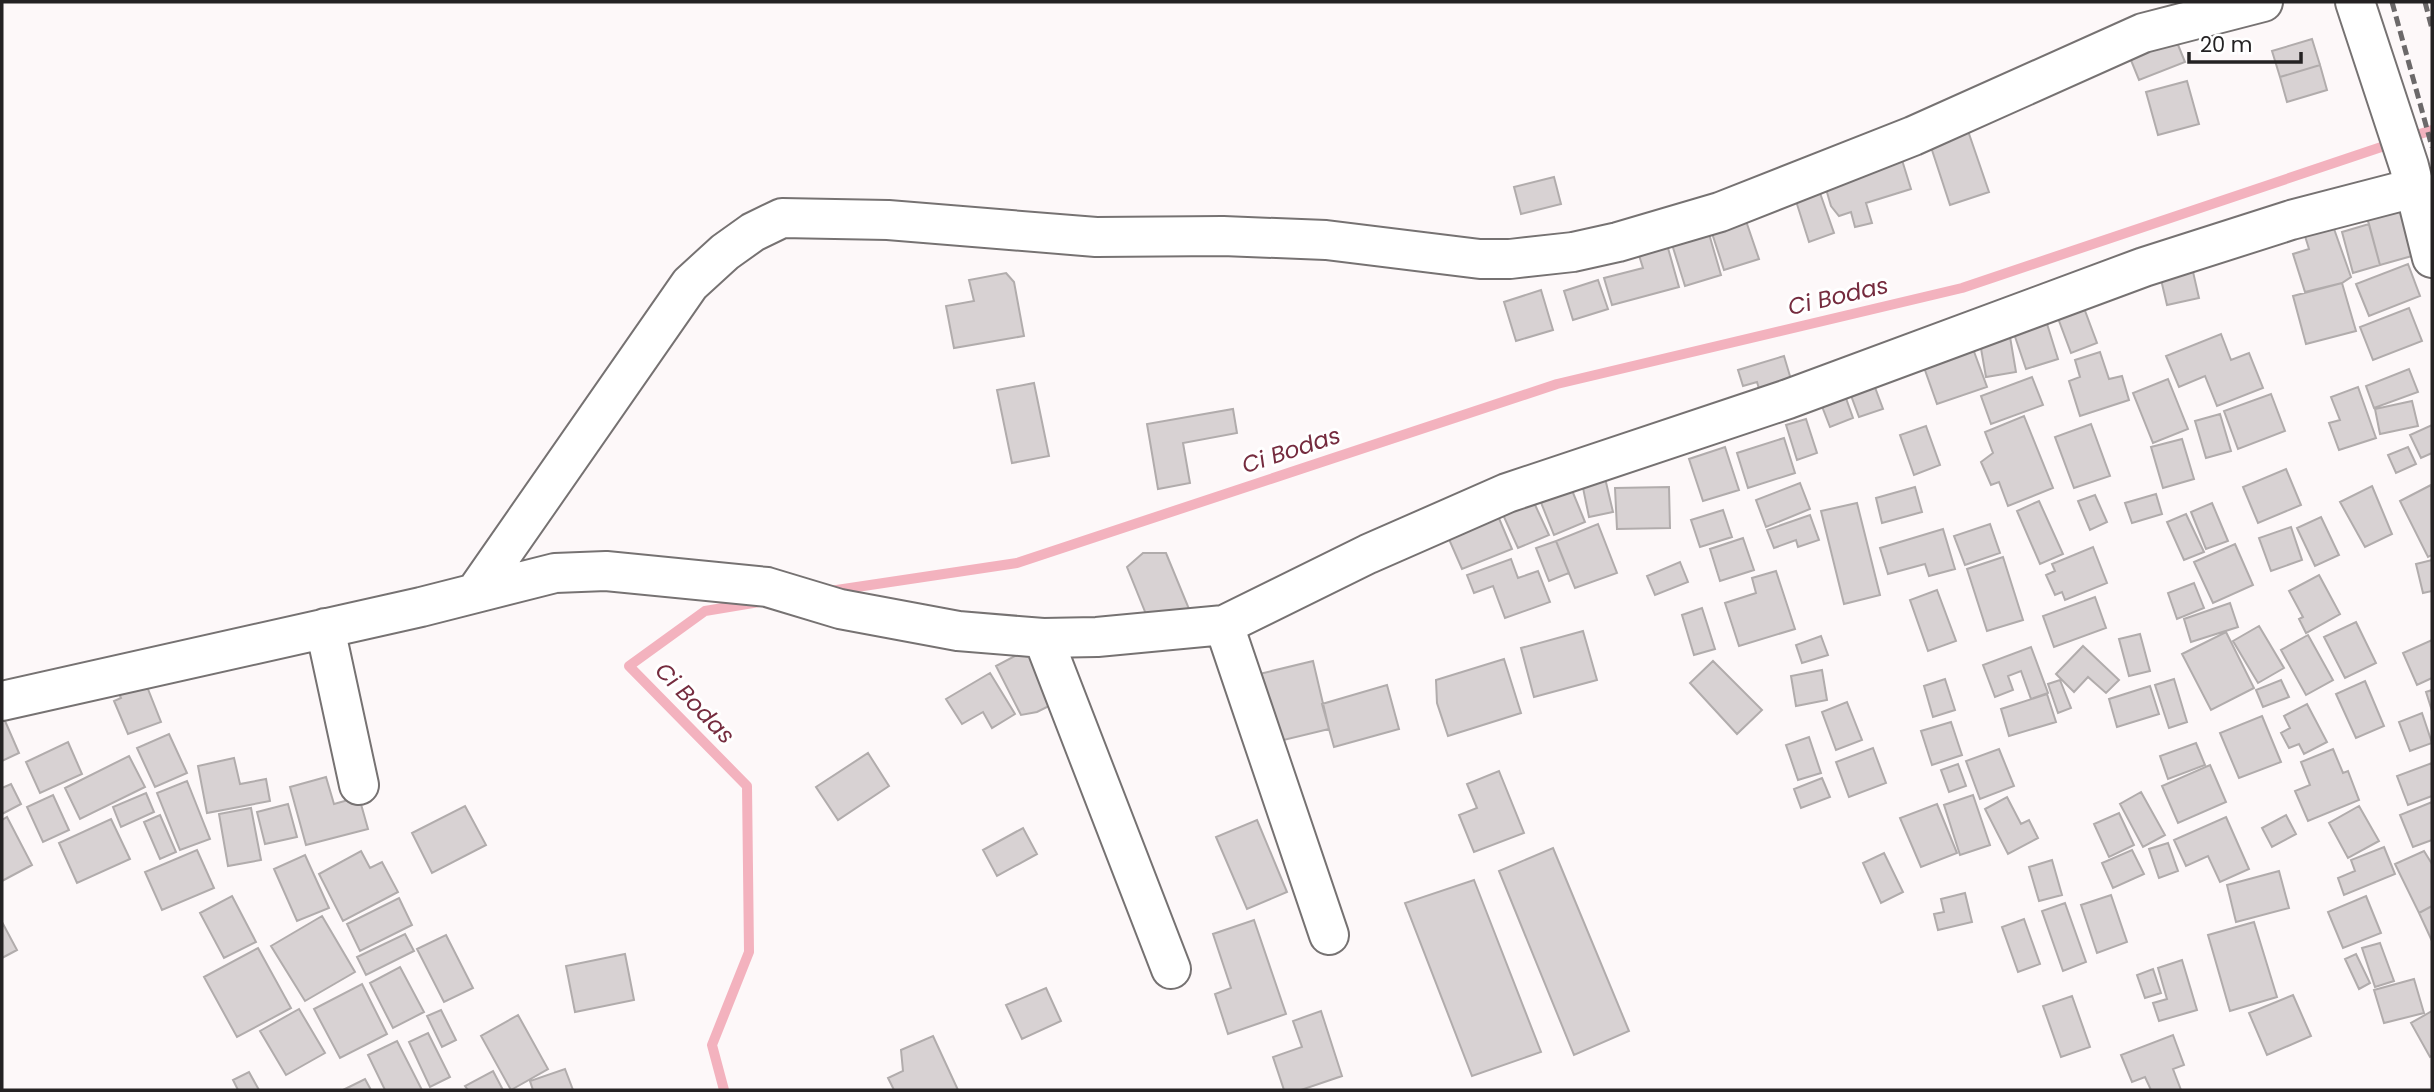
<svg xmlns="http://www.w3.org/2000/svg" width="2434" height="1092" viewBox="0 0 2434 1092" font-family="Poppins,sans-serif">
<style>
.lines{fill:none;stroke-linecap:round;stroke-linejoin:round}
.stream{stroke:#f3b2be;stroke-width:10}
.building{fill:#d8d2d3;stroke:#b1acac;stroke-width:2}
.minor-casing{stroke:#767272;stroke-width:42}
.minor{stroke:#fff;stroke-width:38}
.rail{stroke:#6c696a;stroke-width:5;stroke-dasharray:10 5;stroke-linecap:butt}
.labels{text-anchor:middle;stroke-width:6;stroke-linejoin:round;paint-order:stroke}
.water-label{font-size:23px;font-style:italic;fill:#752b3e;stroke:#fff}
</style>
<rect width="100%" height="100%" fill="#fdf8f9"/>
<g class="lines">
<path class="stream" d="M830,591L1017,563L1557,384L1962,288L2432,130
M724,1090L712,1045L749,952L747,786L629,666L705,611L759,602"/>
</g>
<path class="building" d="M2172,30L2185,62L2139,80L2126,48Z
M2312,39L2320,65L2280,77L2272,51Z
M2320,65L2327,90L2287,102L2280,77Z
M2187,81L2199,124L2158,135L2146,92Z
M1966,125L1989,192L1950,205L1930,144Z
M1902,160L1911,189L1866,203L1872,223L1855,227L1851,212L1839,216L1831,206L1824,182Z
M1554,177L1561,204L1521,214L1514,187Z
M1820,193L1834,233L1809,242L1796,201Z
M2404,203L2419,254L2380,265L2366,214Z
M1745,218L1759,259L1724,270L1711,230Z
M2369,224L2380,265L2353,273L2342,232Z
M2333,226L2351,277L2342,283L2305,292L2293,254L2309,249L2305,236Z
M1707,227L1721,275L1685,286L1670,238Z
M1666,241L1679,287L1612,305L1604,278L1643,268L1637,249Z
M2191,263L2199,298L2167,305L2159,271Z
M2408,264L2420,296L2369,316L2356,284Z
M1006,273L1014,282L1024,336L954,348L946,306L974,301L969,280Z
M1598,280L1608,309L1573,320L1564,291Z
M2342,283L2356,331L2306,344L2293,296Z
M1541,290L1553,330L1516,341L1504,302Z
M2081,300L2097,343L2071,353L2055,310Z
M2409,308L2422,341L2373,360L2360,327Z
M2043,311L2058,359L2026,369L2010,322Z
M2009,331L2016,372L1986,377L1979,337Z
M2221,334L2231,360L2249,353L2263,388L2217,406L2205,376L2179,387L2166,356Z
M1969,338L1987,387L1937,404L1920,356Z
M2100,352L2109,379L2122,376L2129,400L2080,416L2069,381L2080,377L2075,360Z
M1784,356L1795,393L1763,402L1757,382L1743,386L1738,370Z
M2409,369L2418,392L2374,408L2366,386Z
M2032,377L2043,405L1991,424L1981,396Z
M2168,379L2188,429L2153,443L2133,393Z
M1873,382L1883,409L1859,417L1849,390Z
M1034,383L1049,456L1012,463L997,390Z
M1842,387L1853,418L1830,427L1818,396Z
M2358,387L2376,438L2339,450L2329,423L2340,420L2331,397Z
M2271,394L2285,431L2238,449L2224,411Z
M2412,401L2418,426L2380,434L2375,409Z
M1233,409L1237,433L1183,443L1190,483L1158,489L1147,424Z
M2220,414L2231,451L2206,458L2195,421Z
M2024,416L2053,488L2008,506L1999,482L1991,485L1981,462L1993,453L1985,432Z
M1806,419L1817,453L1797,460L1786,425Z
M2091,424L2110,476L2074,488L2055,437Z
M2432,425V453L2421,458L2410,435Z
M1926,426L1940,465L1914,475L1900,435Z
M1784,438L1795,473L1748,488L1737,453Z
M2182,439L2194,479L2163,488L2151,447Z
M1725,447L1739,490L1703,501L1689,459Z
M2408,447L2416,464L2396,473L2388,455Z
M2286,469L2301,505L2258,523L2243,487Z
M1605,478L1613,512L1589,517L1582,483Z
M1569,483L1585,522L1554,535L1538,495Z
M1800,483L1810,509L1766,527L1756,500Z
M2431,485L2432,555L2428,557L2400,501Z
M2372,486L2392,534L2365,547L2340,502Z
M1669,487L1670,528L1617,529L1615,488Z
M1915,487L1922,512L1882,523L1876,498Z
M1530,494L1549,535L1518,548L1500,508Z
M2156,494L2162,514L2132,523L2125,503Z
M2095,495L2107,522L2090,530L2078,501Z
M2039,501L2063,554L2040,564L2017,511Z
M1857,503L1880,595L1844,604L1821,511Z
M2212,503L2228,541L2206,549L2191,512Z
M1723,510L1732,537L1700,547L1691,520Z
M2186,514L2204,552L2184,560L2167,522Z
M1810,515L1819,540L1798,547L1796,540L1774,548L1767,530Z
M1498,516L1512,549L1462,569L1448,537Z
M2321,517L2339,555L2315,566L2297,528Z
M1598,524L1617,573L1575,588L1556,541Z
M1990,524L2000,553L1965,565L1954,536Z
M2291,527L2302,560L2271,571L2259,538Z
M1943,529L1955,569L1929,576L1925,564L1888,574L1880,548Z
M1743,538L1754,570L1720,581L1710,549Z
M1556,541L1569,573L1549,581L1536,548Z
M2235,544L2253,585L2213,603L2194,562Z
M2093,547L2107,583L2065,600L2062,592L2055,595L2046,575L2055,571L2052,564Z
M1143,553H1166L1189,609L1150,624L1127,567Z
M2003,557L2023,620L1987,631L1967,569Z
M1511,559L1518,578L1538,571L1550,602L1505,618L1493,586L1474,593L1467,575Z
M2432,560V591L2423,593L2416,564Z
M1680,562L1688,582L1655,595L1647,576Z
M1776,571L1795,629L1739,646L1725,603L1756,593L1752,578Z
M2319,575L2340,614L2306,633L2299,619L2303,617L2289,591Z
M2194,583L2204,608L2177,619L2168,593Z
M1937,590L1956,641L1928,651L1910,600Z
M2095,597L2106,628L2054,647L2043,616Z
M2230,603L2238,627L2191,642L2184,619Z
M1702,608L1715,649L1694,655L1682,615Z
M2356,622L2376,663L2345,678L2324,637Z
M2259,626L2284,668L2258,683L2233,641Z
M1583,631L1597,680L1534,697L1521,648Z
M2226,632L2254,688L2211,710L2182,654Z
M2140,634L2150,671L2129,676L2119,639Z
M2308,635L2333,680L2306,695L2281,650Z
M1821,636L1828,655L1802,663L1796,645Z
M2432,640V678L2417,685L2403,653Z
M2083,646L2119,680L2106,693L2088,677L2074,692L2056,674Z
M2031,647L2048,693L2031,699L2021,671L2008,676L2013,690L1995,697L1983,665Z
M1026,650L1053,704L1037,712L1021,715L996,666Z
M1504,659L1521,713L1448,736L1437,703L1436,680Z
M1313,661L1329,729L1267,744L1251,676Z
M1713,661L1762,710L1737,734L1690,683Z
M1822,670L1827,700L1796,706L1791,676Z
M990,673L1015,714L992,728L983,712L962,724L946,699Z
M142,674L161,722L128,734L114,701L121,698L115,684Z
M1945,679L1955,710L1933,717L1924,686Z
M2174,679L2187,722L2169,728L2155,685Z
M2060,680L2071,708L2058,713L2048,684Z
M2281,680L2289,697L2263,707L2256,690Z
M2365,681L2384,726L2356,738L2336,694Z
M1387,685L1399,729L1334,747L1322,704Z
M2150,686L2159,714L2117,727L2109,699Z
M2432,690V711L2426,692Z
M2047,694L2056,722L2009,736L2001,709Z
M1847,702L1862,740L1836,750L1822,712Z
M2307,704L2327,742L2304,754L2299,744L2289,748L2281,733L2290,728L2284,716Z
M2422,713L2432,743L2410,751L2399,722Z
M2,714L19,753L2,761Z
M2262,716L2281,762L2239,778L2220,733Z
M1951,722L1962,755L1932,765L1921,731Z
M169,734L187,773L155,787L137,748Z
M1809,737L1821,773L1798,780L1786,745Z
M68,742L82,774L40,793L26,762Z
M2196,743L2205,765L2168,779L2160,756Z
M1873,748L1886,783L1849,797L1836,762Z
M1999,749L2014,786L1980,799L1966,761Z
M2333,749L2343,773L2348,771L2359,800L2308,821L2295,791L2310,785L2301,762Z
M868,753L889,786L838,820L816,787Z
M129,756L145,787L80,819L65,788Z
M234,758L240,784L266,779L270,801L207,813L198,766Z
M2432,763V796L2408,805L2397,776Z
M1958,764L1966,786L1949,792L1941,770Z
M2210,765L2226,802L2178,823L2162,786Z
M1499,771L1524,833L1474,852L1459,815L1477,808L1467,784Z
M326,777L334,804L359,797L368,829L306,845L290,787Z
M1822,778L1830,797L1801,808L1794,789Z
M187,781L210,839L180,850L157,793Z
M11,784L21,804L2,814V788Z
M2141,792L2165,835L2143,847L2120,804Z
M146,793L154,812L121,827L113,807Z
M53,795L69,830L43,842L27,807Z
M1973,795L1990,845L1960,855L1944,805Z
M2007,797L2021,824L2029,820L2038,838L2008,854L1985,809Z
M2432,802V840L2413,847L2400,815Z
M288,804L297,837L265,844L257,812Z
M1937,804L1957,853L1921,867L1900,818Z
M465,806L486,845L432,873L412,833Z
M2359,806L2379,841L2348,858L2329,823Z
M251,808L261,860L228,866L219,814Z
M2119,813L2134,845L2109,857L2094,824Z
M160,815L176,852L160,859L144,822Z
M2286,815L2296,834L2272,847L2262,828Z
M7,817L32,865L2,881V820Z
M2226,817L2249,869L2220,882L2208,856L2186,866L2174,840Z
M111,819L130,859L77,883L59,843Z
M1257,820L1287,892L1247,909L1216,837Z
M1023,828L1037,854L997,876L983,850Z
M2168,843L2178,871L2159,878L2149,849Z
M2384,847L2395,874L2344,895L2338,878L2355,871L2351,860Z
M1553,848L1629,1031L1574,1055L1499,871Z
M197,850L214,888L162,910L145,872Z
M2132,850L2144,874L2113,888L2102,863Z
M361,851L370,868L382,862L398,892L343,921L319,874Z
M2424,851L2432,864V906L2419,913L2395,864Z
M1884,853L1903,892L1881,903L1863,863Z
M305,855L329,908L297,921L274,869Z
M2052,860L2062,895L2039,901L2029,867Z
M2279,871L2289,908L2236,922L2227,885Z
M1474,880L1541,1052L1472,1076L1405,903Z
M1965,893L1972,922L1938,930L1934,914L1944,912L1941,899Z
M2111,895L2127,942L2097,953L2081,905Z
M232,896L256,942L224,958L200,913Z
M2366,896L2381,933L2343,948L2328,912Z
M399,898L412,925L360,951L347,924Z
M2065,903L2086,962L2063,971L2042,911Z
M2432,906V941L2419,913Z
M322,916L355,972L305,1001L271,946Z
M2024,919L2040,964L2018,972L2002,927Z
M1254,920L1286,1014L1228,1034L1215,994L1231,988L1213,934Z
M2,922L17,950L2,958Z
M2254,922L2277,997L2230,1011L2208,935Z
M405,934L414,951L366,975L357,957Z
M446,935L473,988L444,1002L417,949Z
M2380,943L2394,981L2375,987L2362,948Z
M258,948L291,1008L237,1037L204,977Z
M625,954L634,1000L575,1012L566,966Z
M2356,954L2370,983L2359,989L2345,959Z
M2182,960L2197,1010L2159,1021L2153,1003L2167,999L2158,968Z
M400,967L424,1012L393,1028L370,983Z
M2153,969L2161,993L2145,998L2137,975Z
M2414,979L2424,1013L2384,1023L2374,990Z
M362,984L387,1034L340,1058L314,1009Z
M1046,988L1061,1021L1022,1039L1006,1005Z
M2293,995L2311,1036L2267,1055L2249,1013Z
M2072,996L2090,1047L2061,1057L2043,1006Z
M299,1009L325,1053L286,1075L260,1031Z
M441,1010L456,1040L442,1047L427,1016Z
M1321,1011L1342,1076L1301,1090H1284L1273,1057L1302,1047L1293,1021Z
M2432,1011V1056L2430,1057L2411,1023Z
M518,1015L548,1069L511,1090L481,1036Z
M428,1033L450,1077L430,1087L409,1042Z
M2173,1035L2184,1065L2173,1069L2181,1090H2151L2145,1077L2132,1082L2121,1055Z
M933,1036L958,1090H894L888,1078L903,1071L901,1050Z
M397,1041L422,1090H385L368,1055Z
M565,1069L573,1090H533L530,1081Z
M493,1071L503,1090H468L465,1086Z
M249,1072L259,1090H238L233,1080Z
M365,1079L371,1090H343Z"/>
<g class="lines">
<g class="minor-casing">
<path id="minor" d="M2355,2L2409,166L2432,258
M475,593L690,284L725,252L753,232L782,218L888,220L1096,237L1223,236L1326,240L1480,259H1510L1573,252L1618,242L1720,212L1913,136L2143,33L2263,2
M1224,625L1329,935
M325,628L359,785
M1043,638L1171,969
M2,701L421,607L555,573L606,571L767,587L840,609L958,631L1043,638L1097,637L1224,625L1368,554L1507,493L1788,399L2144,267L2291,220L2414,188"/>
</g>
<use href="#minor" class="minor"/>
<path class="rail" d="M2392,2L2432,147
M2425,2L2432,29"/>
</g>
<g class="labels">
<g class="water-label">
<text transform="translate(1838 296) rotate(-13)" y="8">Ci Bodas</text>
<text transform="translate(1291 450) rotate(-18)" y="8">Ci Bodas</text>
<text transform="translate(695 703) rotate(46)" y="8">Ci Bodas</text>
</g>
</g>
<rect width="2434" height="1092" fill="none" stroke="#242223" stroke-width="7"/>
<path d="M2189 52v10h112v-10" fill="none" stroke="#242223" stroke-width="3.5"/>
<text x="2200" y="52" font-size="21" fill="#242223" stroke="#ffffff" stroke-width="5" paint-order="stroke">20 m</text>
</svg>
